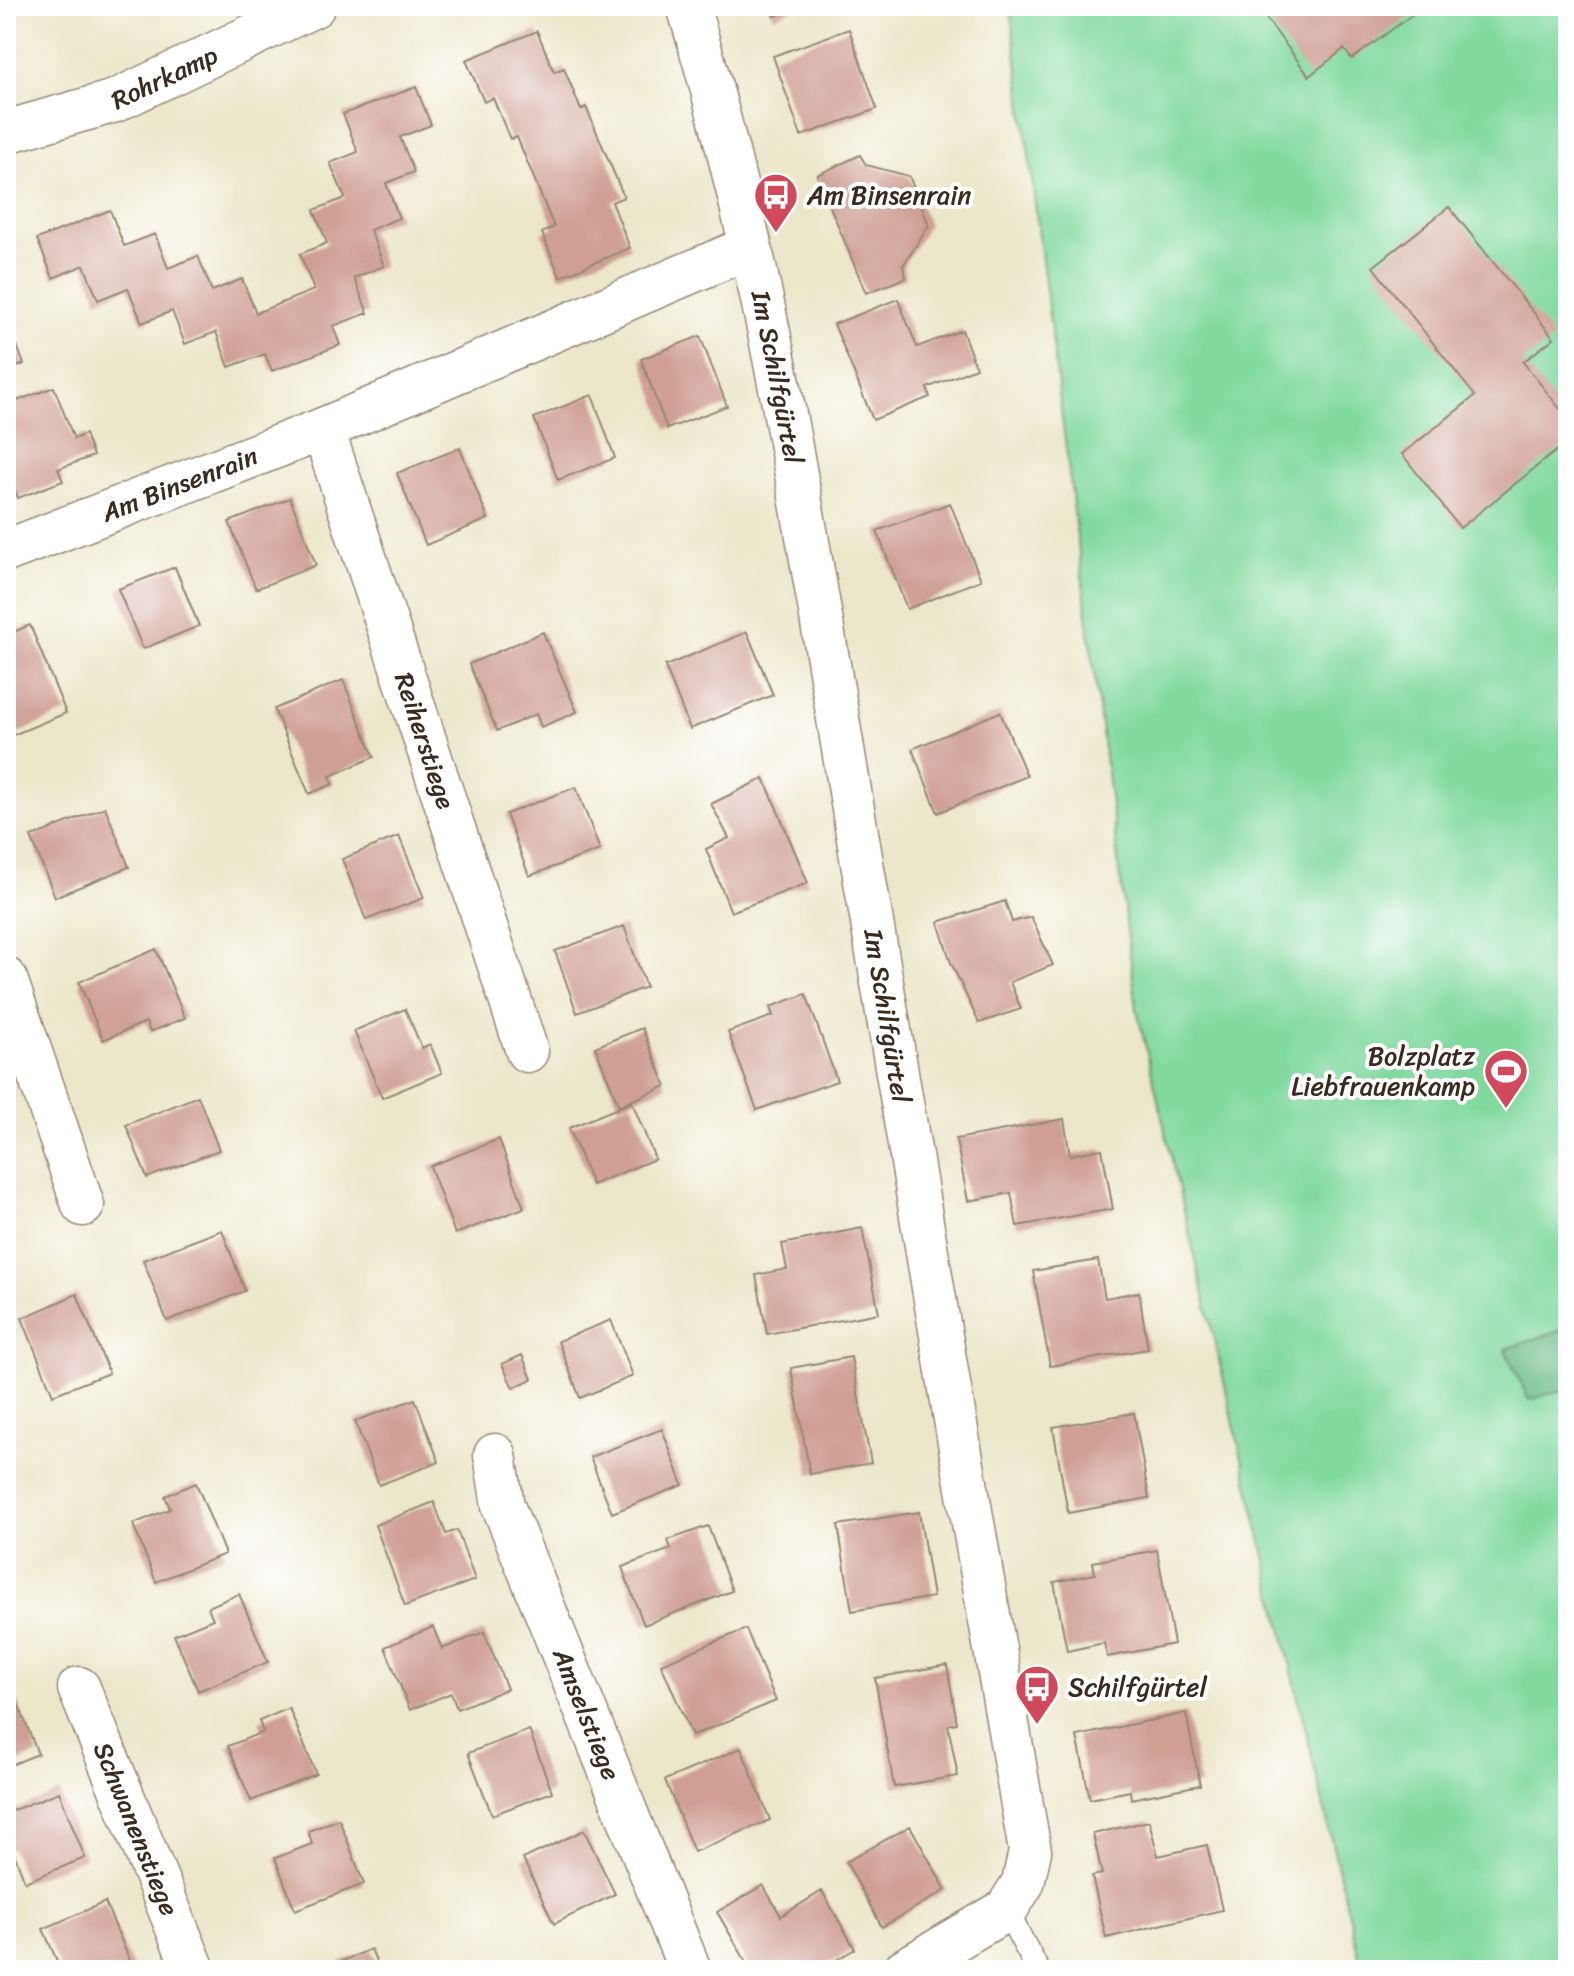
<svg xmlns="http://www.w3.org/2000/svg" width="1574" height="1976" viewBox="0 0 1574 1976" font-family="Sriracha,sans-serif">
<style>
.green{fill:#81d99e;stroke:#5e825e;stroke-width:2}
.forest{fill:#68b985;stroke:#527252;stroke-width:2}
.building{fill:#cf9f94}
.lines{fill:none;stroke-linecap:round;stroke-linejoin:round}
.service-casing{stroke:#948874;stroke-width:25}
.minor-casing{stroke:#948874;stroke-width:45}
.service{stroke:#fff;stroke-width:22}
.minor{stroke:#fff;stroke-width:42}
.labels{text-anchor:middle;stroke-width:8;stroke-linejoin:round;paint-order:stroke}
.street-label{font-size:26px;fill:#3b2a1e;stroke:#fff}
.poi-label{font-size:26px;fill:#3b2a1e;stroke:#fff;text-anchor:start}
</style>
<rect width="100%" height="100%" fill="#fff"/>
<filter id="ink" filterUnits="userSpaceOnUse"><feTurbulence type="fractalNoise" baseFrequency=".0125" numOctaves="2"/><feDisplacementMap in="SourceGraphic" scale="16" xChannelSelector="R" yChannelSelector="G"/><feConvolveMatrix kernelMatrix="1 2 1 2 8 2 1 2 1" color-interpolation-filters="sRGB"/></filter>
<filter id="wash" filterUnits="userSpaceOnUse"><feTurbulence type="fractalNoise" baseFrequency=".006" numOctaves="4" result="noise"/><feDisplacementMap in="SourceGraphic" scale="32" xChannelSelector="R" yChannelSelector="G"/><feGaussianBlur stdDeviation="1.8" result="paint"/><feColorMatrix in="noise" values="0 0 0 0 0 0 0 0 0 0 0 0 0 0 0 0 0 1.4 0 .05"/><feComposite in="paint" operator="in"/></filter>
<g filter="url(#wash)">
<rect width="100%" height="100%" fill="#ece7ca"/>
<path class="green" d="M1010,6H1568V1328L1505,1350L1529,1400L1568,1388V1970H1362L1137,1010Z"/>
<path class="forest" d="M1568,1328V1388L1529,1400L1505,1349Z"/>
<g id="blocks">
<path class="building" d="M770,6H799L774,17Z
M1257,6H1419L1421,8L1352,59L1344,49L1309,76Z
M849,29L877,109L801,136L773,56Z
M537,31L554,72L564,68L581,110L586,107L624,197L612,202L630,248L560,277L542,233L554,227L517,137L510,139L493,98L484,102L466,60Z
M416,87L431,125L400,137L414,172L386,183L399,218L370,230L384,266L354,278L368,313L333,326L340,345L272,371L265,354L229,367L216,332L185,344L172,311L142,323L128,288L98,300L84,265L53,278L37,239L110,210L124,246L155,234L168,268L198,256L212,291L242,279L256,313L314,290L300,254L327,243L314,210L345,198L330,163L358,152L343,114Z
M860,155L866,165L909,176L929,225L903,266L906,278L866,293L817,175Z
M1449,207L1554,338L1523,362L1568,419V456L1561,447L1460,528L1402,454L1475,396L1373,267Z
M898,299L917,347L962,330L976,368L927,388L930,397L873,420L834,324Z
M700,336L727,406L667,429L641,359Z
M14,338L24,364L6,372V342Z
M54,387L74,439L85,434L93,456L58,469L63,481L18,498L6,467V405Z
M592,395L615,458L558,480L534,418Z
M460,448L488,519L426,545L397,473Z
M290,498L316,565L256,589L229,522Z
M950,503L981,580L907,609L877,531Z
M175,567L199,626L143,649L118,589Z
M30,625L66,713L6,738V635Z
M543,632L577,712L541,727L536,714L497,731L469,664Z
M747,632L773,695L690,729L665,666Z
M343,680L374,757L330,776L333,784L309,794L274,709Z
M1000,712L1027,776L938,813L912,749Z
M764,778L808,883L731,912L706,849L729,838L711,804Z
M576,787L600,850L529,876L506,814Z
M105,807L129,867L55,897L31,837Z
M399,836L424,898L366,920L342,859Z
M1005,901L1012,922L1031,917L1053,965L1010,982L1021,1009L979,1023L951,963L938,922Z
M624,926L646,987L577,1013L555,951Z
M156,949L185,1018L150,1032L146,1022L103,1040L79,982Z
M806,994L837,1081L757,1110L728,1032L773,1016L770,1007Z
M405,1009L422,1048L430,1044L442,1073L382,1098L354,1031Z
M642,1028L666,1086L619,1106L595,1047Z
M198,1096L219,1150L147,1178L126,1125Z
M632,1102L655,1159L592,1185L569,1128Z
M1064,1119L1070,1155L1102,1149L1113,1209L1017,1226L1011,1193L968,1201L956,1139Z
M499,1139L524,1208L455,1234L430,1166Z
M862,1228L879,1313L767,1334L756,1275L787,1269L782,1244Z
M222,1230L245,1291L167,1321L143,1260Z
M1098,1260L1105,1298L1139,1292L1148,1349L1050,1366L1033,1271Z
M77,1294L109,1373L53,1395L22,1318Z
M611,1320L633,1376L580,1398L558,1341Z
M522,1355L532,1379L513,1388L502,1364Z
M851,1357L871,1463L810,1474L791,1368Z
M415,1399L439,1462L379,1485L355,1421Z
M1134,1413L1149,1498L1068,1513L1053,1427Z
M662,1429L683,1485L612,1513L590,1457Z
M196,1483L225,1554L156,1582L133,1524L170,1509L165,1496Z
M434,1502L446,1534L457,1530L475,1580L405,1606L375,1525Z
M919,1512L933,1597L852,1611L838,1525Z
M708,1526L732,1591L644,1625L622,1567L671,1549L668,1540Z
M1157,1550L1174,1644L1107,1657L1104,1643L1067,1651L1054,1582L1095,1574L1093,1562Z
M239,1594L268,1662L198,1691L174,1635L213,1619L208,1607Z
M433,1627L442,1649L484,1632L507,1689L457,1709L451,1693L410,1710L385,1647Z
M746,1629L776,1701L692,1736L661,1664Z
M947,1665L957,1723L948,1725L958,1776L894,1787L875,1678Z
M10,1683L38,1754L6,1767V1684Z
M289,1708L316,1774L251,1801L228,1746L263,1732L259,1721Z
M1186,1713L1200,1785L1131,1799L1130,1791L1090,1799L1077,1736Z
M529,1730L552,1792L492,1815L468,1753Z
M741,1748L770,1820L694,1852L665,1780Z
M59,1792L85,1858L25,1882L12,1848L6,1850V1813Z
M339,1819L364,1884L295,1910L275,1858L312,1844L308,1831Z
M1149,1821L1158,1856L1207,1845L1222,1910L1106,1938L1092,1876L1102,1874L1093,1834Z
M910,1826L946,1890L882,1927L846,1862Z
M584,1830L615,1894L554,1924L523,1859Z
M763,1885L781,1916L822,1891L855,1949L819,1970H751L717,1912Z
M105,1902L134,1970H61L43,1929Z
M371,1949L380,1970H343L340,1962Z"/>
</g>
</g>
<g filter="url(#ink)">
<use href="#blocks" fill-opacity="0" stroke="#948874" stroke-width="2"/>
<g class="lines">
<g class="service-casing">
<path id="service" d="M1006,1910L1038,1970"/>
</g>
<g class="minor-casing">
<g id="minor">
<path id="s1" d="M688,6C767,268 808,540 853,809C911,1157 968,1504 1030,1851L1023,1883L1006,1910L904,1970"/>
<path id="s2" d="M6,132L115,101L314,6"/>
<path id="s3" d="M323,429L527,1051"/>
<path id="s4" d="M6,551L323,429L750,247"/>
<path d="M6,979L83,1205"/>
<path id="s5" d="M495,1455L503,1506L690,1970"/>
<path id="s6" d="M79,1688L194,1970"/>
</g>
</g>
<use href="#service" class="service"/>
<use href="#minor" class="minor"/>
</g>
</g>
<defs>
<g id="bus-pin" transform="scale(2.3)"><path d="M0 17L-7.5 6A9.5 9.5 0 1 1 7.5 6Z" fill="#d1495b" stroke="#fff"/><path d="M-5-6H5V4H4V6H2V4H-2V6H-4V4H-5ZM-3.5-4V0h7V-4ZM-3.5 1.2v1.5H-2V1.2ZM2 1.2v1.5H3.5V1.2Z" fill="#fff"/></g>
<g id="stadium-pin" transform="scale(2.3)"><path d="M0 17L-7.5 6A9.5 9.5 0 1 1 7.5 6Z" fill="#d1495b" stroke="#fff"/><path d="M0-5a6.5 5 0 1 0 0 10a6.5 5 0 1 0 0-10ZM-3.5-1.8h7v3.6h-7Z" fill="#fff"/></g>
</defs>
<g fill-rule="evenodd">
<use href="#bus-pin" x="776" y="195"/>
<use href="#stadium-pin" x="1506" y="1071"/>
<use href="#bus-pin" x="1037" y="1687"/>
</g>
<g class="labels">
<g class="street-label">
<text dy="9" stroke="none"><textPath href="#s2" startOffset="168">Rohrkamp</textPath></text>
<text dy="9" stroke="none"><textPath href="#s1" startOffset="382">Im Schilfgürtel</textPath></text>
<text dy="9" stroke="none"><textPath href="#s4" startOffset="186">Am Binsenrain</textPath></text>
<text dy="9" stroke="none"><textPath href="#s3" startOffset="328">Reiherstiege</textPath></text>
<text dy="9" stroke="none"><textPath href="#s1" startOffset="1030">Im Schilfgürtel</textPath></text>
<text dy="9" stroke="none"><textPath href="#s5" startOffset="276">Amselstiege</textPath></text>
<text dy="9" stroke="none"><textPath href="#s6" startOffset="152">Schwanenstiege</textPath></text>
</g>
<g class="poi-label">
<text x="807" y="204">Am Binsenrain</text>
<text x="1475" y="1065" text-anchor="end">Bolzplatz<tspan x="1475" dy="30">Liebfrauenkamp</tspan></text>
<text x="1068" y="1696">Schilfgürtel</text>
</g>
</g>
<rect width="1574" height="1976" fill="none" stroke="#fff" stroke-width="32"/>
</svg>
